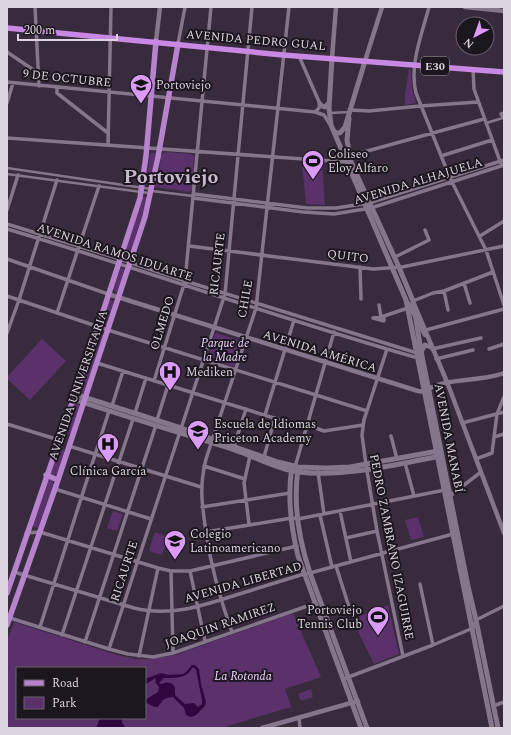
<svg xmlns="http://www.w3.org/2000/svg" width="511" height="735" viewBox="0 0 511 735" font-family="Spectral,serif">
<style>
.green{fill:#5a316b;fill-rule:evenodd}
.water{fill:#310740;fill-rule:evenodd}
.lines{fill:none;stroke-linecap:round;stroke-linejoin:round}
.pedestrian{stroke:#85768b;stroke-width:2.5}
.minor{stroke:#85768b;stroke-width:3.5}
.tertiary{stroke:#85768b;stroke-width:4.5}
.secondary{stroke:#85768b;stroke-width:5}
.primary{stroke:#b783cd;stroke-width:5.5}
.trunk{stroke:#c888e3;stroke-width:5.5}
.labels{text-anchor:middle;stroke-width:4;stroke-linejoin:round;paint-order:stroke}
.shield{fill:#1c161e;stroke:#a29ba5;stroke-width:1}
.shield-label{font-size:11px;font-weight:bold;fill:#dcd4df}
.street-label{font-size:12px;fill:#dcd4df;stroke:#1c161e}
.poi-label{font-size:12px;fill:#dcd4df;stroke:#1c161e;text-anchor:start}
.park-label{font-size:12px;font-style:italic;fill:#f1d4fe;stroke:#1c161e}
.town-label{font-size:20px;font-weight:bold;fill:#c9bad0;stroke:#1c161e}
</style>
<rect width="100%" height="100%" fill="#382b3d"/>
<path class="green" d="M409,69L411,70L412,89L416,103L405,105V94Z
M154,152L156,155L149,185H148L146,183L150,154Z
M165,152L191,154L194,156L192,189L189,192L155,187L157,178L159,176L161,155Z
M302,162L322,163L325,205L306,204Z
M143,197H147V200L129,258H126L125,257L124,254Z
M120,268L124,269L125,271L119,290L115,292L113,289Z
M111,300L114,302L106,325H105L102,323L109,301Z
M99,333L103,335L85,393L82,394L78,392Z
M216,333L242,341L234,367L208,358L215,334Z
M42,339L66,361L30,400L7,379V377Z
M75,403L78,404L80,406L71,433L67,435L64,433L73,404Z
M59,448L63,449L65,453L57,474L53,476L50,474Z
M47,480H52L54,485L40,526L38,528L34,527L32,524Z
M113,511L123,514L117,531L107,528Z
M418,517L424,537L411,540L405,520Z
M155,532L168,537L162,555L149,551Z
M388,605L399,654L374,664L352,619Z
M293,613L321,677L285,689L291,707L221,728H7V641L14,622L117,655L136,659H148L175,655ZM17,668H145V718H17Z
M311,689L313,697L301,701L298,694Z"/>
<path class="water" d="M192,665H195L199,669L201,684L206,702L205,706L196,715L191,717L186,715L184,708L173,697C163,698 163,700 158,707H154L147,703L145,704V700L158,692L159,687L155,682L156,680L155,678L145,685V679L161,673L169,675L183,674L186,672ZM192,668H194L196,670L202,700V704L198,707L194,703L185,704L175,695V688C172,681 167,682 161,684L159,683L164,678C174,678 187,679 192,668Z
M100,718H122V723L126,728H96Z"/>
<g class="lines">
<path class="pedestrian" d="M329,113L350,112
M486,123L503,118
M7,168L151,189
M7,174L149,193
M152,191L193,196"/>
<path class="minor" d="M35,7L39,86
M429,7C422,34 409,65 416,93L450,178L486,250L504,305
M178,44L185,7
M7,52L38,73
M299,56L320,104L319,108L315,112
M473,69L474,89L501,164
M7,82L315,112L324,115L329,123
M57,88V93L108,133
M7,103L13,83
M351,110L369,111L420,106L478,102
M504,113L501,114L504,118
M7,138L346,162L349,156L484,119
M108,145L111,7
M441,156L492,140
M194,194L307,208H336L369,203L504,160
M193,198L303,212L334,214L371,208L504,165
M7,210L18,175
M7,224L120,259L185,281L417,353
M7,229C145,270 280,319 418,358
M480,236L504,221
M189,246L373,269L402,267L504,246
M395,257L429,240L425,230
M7,259L108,294
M360,267L361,299
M464,283L470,303
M444,291L448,310
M7,296L108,330L367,411
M413,301L433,293L444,291L493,272
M379,305L381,317
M57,313L99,186
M384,316V321L373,318L384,316L408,308
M426,330L504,309
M7,333L19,300L57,180
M387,349L364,420L362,435L366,465L377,531L403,656
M432,349L481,338
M489,349L504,344
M436,359L473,350
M97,363L306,428
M154,381L185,281L211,7
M112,406L123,371
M135,413L146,378
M265,415L294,320
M157,420L168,385
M462,423L504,412
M7,424L59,440
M307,425L324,431L363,425
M391,436L397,459
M494,437L504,434
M69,446L201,487
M234,446L246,409
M264,457L275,418
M476,459L492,453L497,414L504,397
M405,463L414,496
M204,466L245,479
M295,467L334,332
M318,472L324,514
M55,489L151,519
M450,494L451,495L481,472
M202,507L290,493
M340,511L351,562
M320,515L332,567
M249,524L244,483L250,456
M206,532L292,518L298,519L445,490
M26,533L40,532L158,568L171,571H190L297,546
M346,538L377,531
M336,566L349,607
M171,571L173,653
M190,571L205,641
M14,572L134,608C170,617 202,606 236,595C258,588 281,581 304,574L310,573L453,534
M420,584L433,645
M10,618L109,649L128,654L153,657L173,653L316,603
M40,627L109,411
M232,632C220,599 211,567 206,532C202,504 199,487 206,459L256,308L289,7
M62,635L133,419
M85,642L156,425
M109,649L225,294L252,7
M139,656L158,568
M346,678L433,645L473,628L476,620L504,606
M493,706L504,702
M299,718L300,728"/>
<path class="tertiary" d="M465,7L504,11
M156,41L160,7
M332,58L336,7
M365,61L382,7
M108,294L418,391L425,392C440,377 483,382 504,373
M408,303L425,335
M414,304L447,382L504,533
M262,728L358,701"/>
<path class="secondary" d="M332,58L329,108L331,125L406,300L492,728
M320,104L322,106L325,107L329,103
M349,118L347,140L351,162L398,265L413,301L421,351L468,586L476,620L498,728
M333,130L336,133H340L345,127L365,61
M422,350L425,345L431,347
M74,394L181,428L278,462L298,467L326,468L350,467L438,451
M73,399C126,417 181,433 235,450C256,457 276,469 298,472C344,477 395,465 440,456
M292,467C287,497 291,527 298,556L361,728
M298,469C293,504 299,540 310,573L367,728"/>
<path class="primary" d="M46,475L58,480
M7,593L98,327L140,198L146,156L156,41
M7,625L55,489L145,217L158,157L178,44"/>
<path class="trunk" d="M7,28L283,55L504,72"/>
</g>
<defs>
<g id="university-pin" transform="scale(1.15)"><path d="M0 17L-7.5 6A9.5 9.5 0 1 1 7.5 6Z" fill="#da9af6" stroke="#1c161e"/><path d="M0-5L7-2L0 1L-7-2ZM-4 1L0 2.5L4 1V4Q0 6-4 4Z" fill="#111"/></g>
<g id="stadium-pin" transform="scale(1.15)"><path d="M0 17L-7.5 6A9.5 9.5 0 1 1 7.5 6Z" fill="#da9af6" stroke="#1c161e"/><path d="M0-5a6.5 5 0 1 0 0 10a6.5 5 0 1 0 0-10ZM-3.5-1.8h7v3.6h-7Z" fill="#111"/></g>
<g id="hospital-pin" transform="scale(1.15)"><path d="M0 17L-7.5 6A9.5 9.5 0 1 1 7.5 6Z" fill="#da9af6" stroke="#1c161e"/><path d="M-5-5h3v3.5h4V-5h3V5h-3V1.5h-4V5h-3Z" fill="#111"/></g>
</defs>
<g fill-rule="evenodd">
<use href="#university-pin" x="141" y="85"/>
<use href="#stadium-pin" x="313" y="161"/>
<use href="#hospital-pin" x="170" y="372"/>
<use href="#university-pin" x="198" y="431"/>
<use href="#hospital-pin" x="108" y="444"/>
<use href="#university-pin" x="175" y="541"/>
<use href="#stadium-pin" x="378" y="617"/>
</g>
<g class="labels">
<rect class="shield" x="421" y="57" width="28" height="18" rx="3"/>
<g class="shield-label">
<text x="435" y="70">E30</text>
</g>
<g class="street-label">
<text transform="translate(256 40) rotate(5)" y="4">AVENIDA PEDRO GUAL</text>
<text transform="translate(67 78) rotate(6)" y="4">9 DE OCTUBRE</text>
<text transform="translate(418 181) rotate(-17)" y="4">AVENIDA ALHAJUELA</text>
<text transform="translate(115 252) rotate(18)" y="4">AVENIDA RAMOS IDUARTE</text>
<text transform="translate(348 256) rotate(7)" y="4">QUITO</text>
<text transform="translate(217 264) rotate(-83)" y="4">RICAURTE</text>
<text transform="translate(245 299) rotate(-80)" y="4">CHILE</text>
<text transform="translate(162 323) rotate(-73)" y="4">OLMEDO</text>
<text transform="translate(320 351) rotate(17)" y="4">AVENIDA AMÉRICA</text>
<text transform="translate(78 385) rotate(-71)" y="4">AVENIDA UNIVERSITARIA</text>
<text transform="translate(449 438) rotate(79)" y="4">AVENIDA MANABÍ</text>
<text transform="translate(392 547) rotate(79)" y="4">PEDRO ZAMBRANO IZAGUIRRE</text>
<text transform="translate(124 571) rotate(-72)" y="4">RICAURTE</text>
<text transform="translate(243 582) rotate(-16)" y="4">AVENIDA LIBERTAD</text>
<text transform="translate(220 625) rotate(-19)" y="4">JOAQUIN RAMIREZ</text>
</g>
<g class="poi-label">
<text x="156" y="89">Portoviejo</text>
<text x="328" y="158">Coliseo<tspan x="328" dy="14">Eloy Alfaro</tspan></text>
<text x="186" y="376">Mediken</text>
<text x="214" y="428">Escuela de Idiomas<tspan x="214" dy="14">Priceton Academy</tspan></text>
<text x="108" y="475" text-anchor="middle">Clínica García</text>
<text x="190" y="538">Colegio<tspan x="190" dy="14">Latinoamericano</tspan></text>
<text x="362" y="614" text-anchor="end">Portoviejo<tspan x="362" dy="14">Tennis Club</tspan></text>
</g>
<g class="park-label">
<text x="225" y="347">Parque de<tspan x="225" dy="14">la Madre</tspan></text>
<text x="243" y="680">La Rotonda</text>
</g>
<g class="town-label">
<text x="171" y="183">Portoviejo</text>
</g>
</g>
<rect width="511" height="735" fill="none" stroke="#dcd4df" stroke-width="16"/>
<rect x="16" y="667" width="130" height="52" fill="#1c161e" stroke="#69626b"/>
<rect x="24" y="680" width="20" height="6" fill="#b783cd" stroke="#69626b"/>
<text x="52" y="687" font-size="12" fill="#dcd4df">Road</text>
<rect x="24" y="697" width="20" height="12" fill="#5a316b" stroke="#69626b"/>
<text x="52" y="707" font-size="12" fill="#dcd4df">Park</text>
<g transform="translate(475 36) rotate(221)"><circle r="19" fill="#1c161e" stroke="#69626b"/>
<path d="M0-3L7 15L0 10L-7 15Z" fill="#da9af6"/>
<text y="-6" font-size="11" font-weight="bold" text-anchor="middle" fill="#dcd4df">N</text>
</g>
<path d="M18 34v6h99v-6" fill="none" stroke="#dcd4df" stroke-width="2"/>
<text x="24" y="34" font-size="12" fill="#dcd4df" stroke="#1c161e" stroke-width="3" paint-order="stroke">200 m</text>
</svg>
